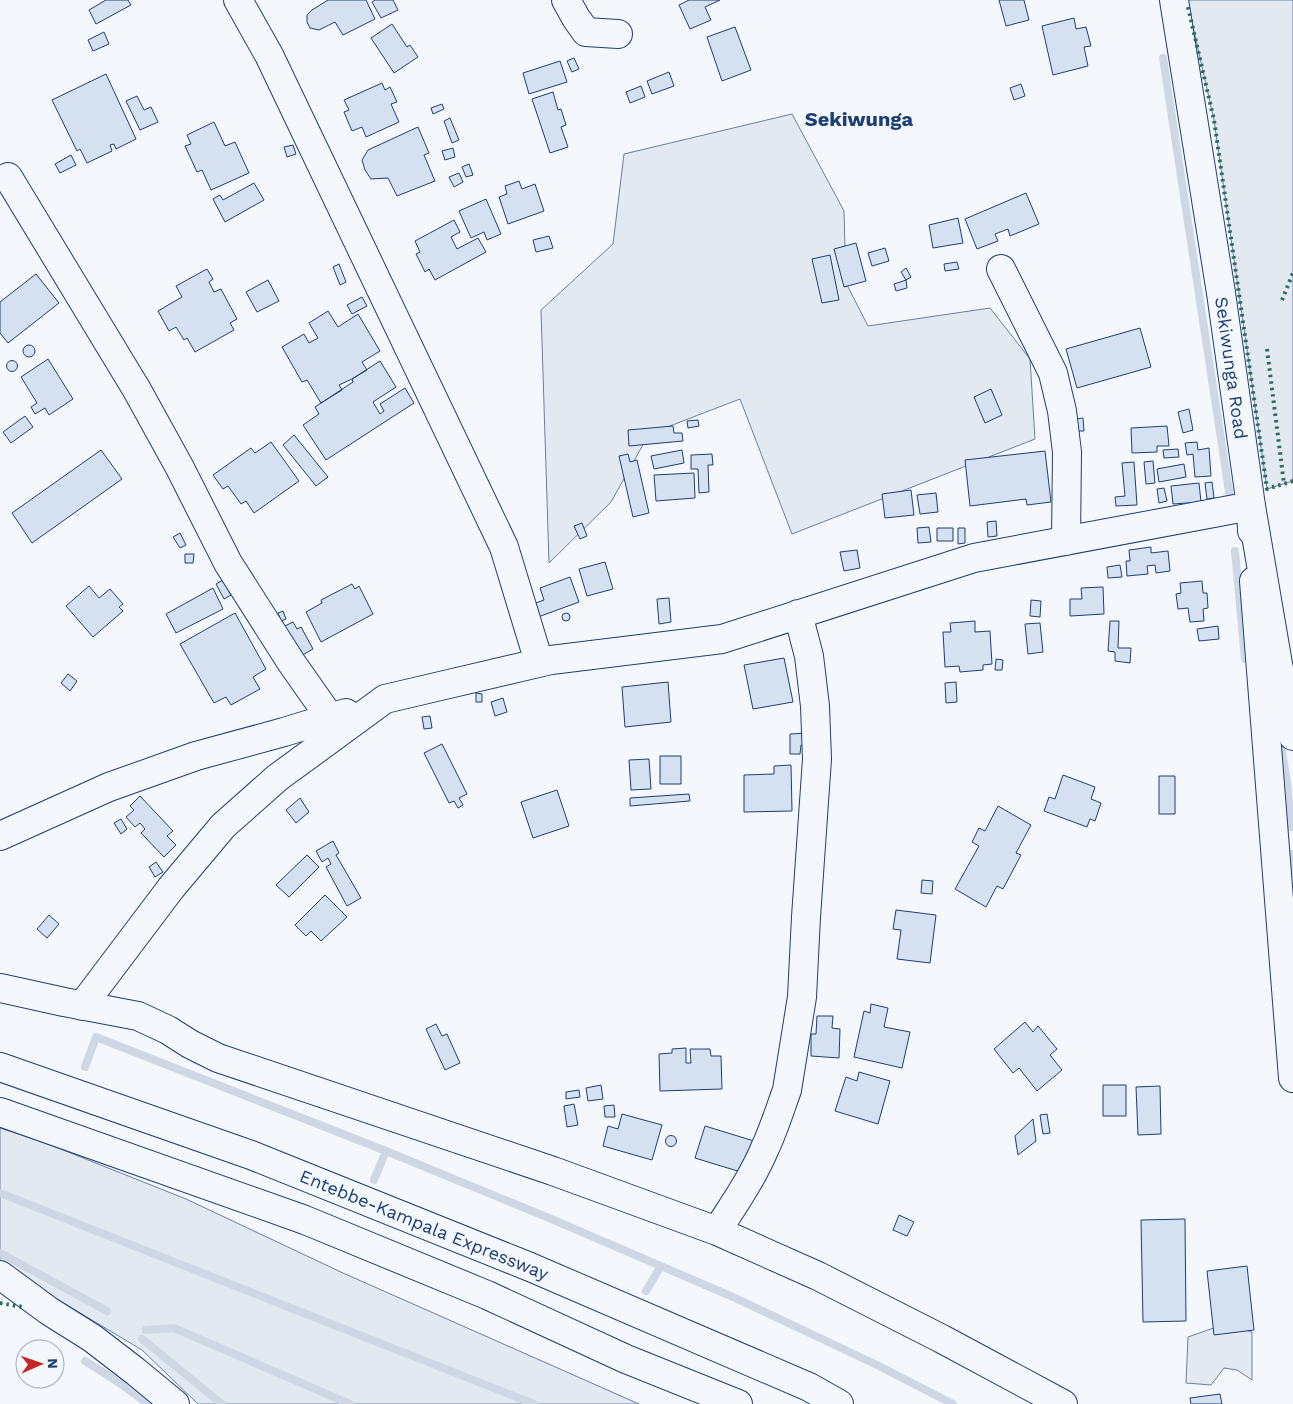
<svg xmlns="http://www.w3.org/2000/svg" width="1293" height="1404" viewBox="0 0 1293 1404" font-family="'Work Sans',sans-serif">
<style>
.green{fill:#e3e9f0;stroke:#687fa3}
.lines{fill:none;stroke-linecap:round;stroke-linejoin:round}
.stream{stroke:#cfd7e4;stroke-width:8}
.building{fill:#d5e0f0;stroke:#1d3f73}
.minor-casing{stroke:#1d3f73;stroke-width:30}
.major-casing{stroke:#1d3f73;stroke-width:30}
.highway-casing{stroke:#1d3f73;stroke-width:30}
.minor{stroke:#f4f7fb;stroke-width:28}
.major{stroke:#f4f7fb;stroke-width:28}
.highway{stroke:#f4f7fb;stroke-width:28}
.hedge{stroke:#2c6c60;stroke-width:4;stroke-dasharray:2.5 4;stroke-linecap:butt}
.labels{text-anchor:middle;stroke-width:4;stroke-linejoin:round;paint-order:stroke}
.street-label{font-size:18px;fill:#1d3f73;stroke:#f4f7fb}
.quarter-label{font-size:20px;font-weight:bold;fill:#1d3f73;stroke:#f4f7fb}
</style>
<rect width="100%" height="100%" fill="#f4f7fb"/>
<path class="green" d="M1187,0H1293V481L1267,489L1214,120Z
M792,114L844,211L846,283L868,326L990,308L1030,359L1035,439L792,534L740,399L649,434L611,502L549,563L541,310L613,244L624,154Z
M0,1128L38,1140L186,1199L343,1273L639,1404H198L142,1350L0,1265Z
M1225,1324L1252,1332V1380L1237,1370L1224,1368L1211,1385L1186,1383L1188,1337Z"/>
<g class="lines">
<path class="stream" d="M1163,58C1184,205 1209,351 1230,498
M1235,551L1245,659
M1279,733L1287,782L1291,827
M1291,854L1293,874
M85,1067L96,1037L386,1151L549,1218L733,1297L877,1365L953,1404
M374,1180L386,1151
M0,1193L534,1404
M0,1253L107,1311
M646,1291L661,1266
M146,1330L174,1328L350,1404
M142,1339L222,1404
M85,1361C106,1374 128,1387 147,1404"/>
</g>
<path class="building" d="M106,0H128L131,5L96,24L89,10Z
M328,0H366L375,19L343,35L335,22L319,30L310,28L307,22V15L312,10Z
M375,0H393L398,10L381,18L372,2Z
M689,0H720L705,7L711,20L690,29L679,5Z
M999,0H1024L1029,20L1006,26Z
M1074,18L1076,29L1086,27L1091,46L1084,47L1088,66L1053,75L1042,26Z
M392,24L407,47L410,45L418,57L394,73L371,38Z
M735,27L751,70L722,81L707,37Z
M104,32L109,44L93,51L88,40Z
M574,58L579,69L572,72L567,61Z
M560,61L567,82L529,94L523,73Z
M669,72L674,86L652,94L647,81Z
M106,74L136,139L116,149L114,144L110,145L112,151L87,163L80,149L77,151L52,100Z
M382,83L385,90L390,87L397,102L391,104L399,122L366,137L362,127L352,131L344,112L349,110L344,100Z
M1021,84L1025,96L1014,100L1010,88Z
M641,86L645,97L630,103L626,92Z
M553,92L558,110L561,109L566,125L561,127L568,147L550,153L532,99Z
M137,96L144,110L151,107L158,122L140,130L126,101Z
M442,104L444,109L433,114L431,108Z
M450,118L459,140L452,143L444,121Z
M214,122L225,146L235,142L249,173L211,190L202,170L197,172L185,146L191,144L187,135Z
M418,127L429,153L424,155L435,181L397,196L388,178L371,179L365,170L362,160L368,150Z
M293,145L296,154L287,157L284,147Z
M453,148L455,157L445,160L442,151Z
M71,155L76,165L60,173L55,164Z
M469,164L473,175L466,177L462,167Z
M459,173L463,182L454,187L449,177Z
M519,181L522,189L535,184L544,211L508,224L499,197L507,194L505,186Z
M254,183L264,200L225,222L213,199L220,195L223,200Z
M1026,193L1039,224L1010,236L1008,229L995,234L998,241L977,249L965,219Z
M486,199L501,234L487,240L484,232L471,238L459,211Z
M958,218L963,243L933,248L929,225Z
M454,220L460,232L451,237L457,249L478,238L486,252L435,280L429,269L425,272L416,254L420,252L415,241Z
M549,236L553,248L536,252L533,240Z
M856,243L866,281L844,287L834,249Z
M885,248L889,261L872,266L868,253Z
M830,255L839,300L822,303L812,259Z
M957,262L959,269L945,271L944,264Z
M339,264L346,282L340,285L333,267Z
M906,268L911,277L906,280L901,272Z
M207,269L213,279L209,282L214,292L221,289L237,319L230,323L234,330L195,352L187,338L184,340L176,327L169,331L158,311L182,297L176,286Z
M36,274L59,303L8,343L0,333V302Z
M268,280L279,301L257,312L246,292Z
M906,280L907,288L896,291L894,284Z
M362,297L367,306L352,314L347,305Z
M328,311L338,327L358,314L380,351L362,362L367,370L352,379L339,385L342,390L321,403L307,380L302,382L282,347L304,334L309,343L318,338L309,323Z
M1140,328L1151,367L1077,388L1066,349Z
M23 351a6 6 0 1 1 12 0a6 6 0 1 1-12 0Z
M48,359L73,399L49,415L45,408L35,414L31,407L37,403L21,377Z
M6.5 366a5.5 5.5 0 1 1 11 0a5.5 5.5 0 1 1-11 0Z
M380,361L396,387L373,402L380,414L384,411L380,404L405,388L414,403L326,460L303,425L319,414L315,407L353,382L352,379Z
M991,389L1002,415L985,423L974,397Z
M1189,409L1193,430L1183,433L1178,412Z
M25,416L33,427L11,443L3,432Z
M1083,418L1084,431H1076L1075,419Z
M698,420L699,426L688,428L687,421Z
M673,426L674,433H682L683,441L629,446L628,430Z
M1167,426L1169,446H1157V452L1132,453L1131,428Z
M294,435L328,477L316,486L283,445Z
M271,442L299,481L254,513L246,501L241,504L228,486L223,489L213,475L251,448L255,453Z
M1197,442L1198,450L1209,448L1211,476L1195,477L1193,454L1187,455L1185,443Z
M1178,449L1179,457L1164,458L1163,450Z
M101,450L122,479L32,543L12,513Z
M682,450L684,463L654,469L651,456Z
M1045,451L1051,502L1027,505L1026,499L970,506L965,460Z
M628,454L630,462L637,460L649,513L633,517L619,456Z
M712,454L713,465H708L709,492L699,493L698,469H691V455Z
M1153,461L1155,483L1146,484L1144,462Z
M1134,462L1137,505L1116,506L1115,497L1125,496L1122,463Z
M1184,464L1186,477L1159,482L1157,469Z
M694,473L695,498L656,501L654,475Z
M1212,482L1214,498L1207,499L1205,483Z
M1199,483L1201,502L1173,504L1171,486Z
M1164,488L1167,501L1159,503L1157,489Z
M911,490L914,515L885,518L882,494Z
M936,493L938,512L920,514L917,495Z
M996,521L997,536L988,537L987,522Z
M582,523L587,536L580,539L574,526Z
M929,527L931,542L918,543L917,528Z
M937,528H953V541H937Z
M958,528H965V543L958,544Z
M180,533L186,545L180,548L173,537Z
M1151,547V553L1168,551L1170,571L1156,573L1155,565L1147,566L1148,574L1127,576L1126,561H1130L1129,550Z
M857,550L860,568L844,571L840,552Z
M185,554H194L193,563H185Z
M605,562L613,589L587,596L579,569Z
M1120,565L1122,577L1108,578L1107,567Z
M570,577L579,602L538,617L533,604L544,600L540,588Z
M223,580L231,595L224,599L216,584Z
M1202,581L1203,593H1207L1208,608L1203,609L1204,621L1190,622L1188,608L1178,609L1176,594L1181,593L1180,583Z
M352,584L355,589L359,586L373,614L321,642L306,612L322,603L321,600Z
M89,586L99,598L110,589L123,604L119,607L123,611L93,637L66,606Z
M1103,587L1104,614L1070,616V599H1082L1081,588Z
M213,588L223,609L176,633L166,614Z
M669,598L671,622L659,624L657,599Z
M1031,600L1041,601L1040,617L1030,616Z
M283,611L286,619L281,621L278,613Z
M235,613L266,669L253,677L260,689L231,705L226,697L214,703L180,644Z
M562 617a4 4 0 1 1 8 0a4 4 0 1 1-8 0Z
M975,621V632L990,631L992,664L983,665V670L960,672L959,666L945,667L943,632H951L950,623Z
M1110,621H1119L1118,648H1131L1130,663L1115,661V652L1108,651Z
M293,622L297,629L301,627L313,649L301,656L285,626Z
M1040,623L1043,652L1028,654L1025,624Z
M1218,626L1219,639L1199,641L1197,629Z
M784,658L793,702L753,709L744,665Z
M996,659L1003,660L1002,670H995Z
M68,674L77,681L70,691L61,683Z
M668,682L671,722L625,727L622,687Z
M956,682L957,702L946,703L945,683Z
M476,693L482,694V702H476Z
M503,698L507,712L495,716L491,702Z
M430,716L432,728L424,729L422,717Z
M807,733V745H801L800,754H790V734Z
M442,744L467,794L459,798L463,805L458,808L454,801L449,803L424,753Z
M660,756H681V784H660Z
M649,759L651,789L631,790L629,760Z
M791,765L792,811L744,812V775L774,774V766Z
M1063,775L1095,787L1091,799L1101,803L1095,821L1090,819L1087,827L1044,811L1049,797L1055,799Z
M1159,776H1175V814H1159Z
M557,790L569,826L533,838L521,802Z
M689,794L690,801L630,806V798Z
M140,796L173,831L167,836L176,845L164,857L141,833L145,829L140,823L135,827L126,817L134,810L130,806Z
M300,798L309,812L296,823L286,810Z
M998,806L1031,825L1016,853L1021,855L1003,889L997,886L986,907L955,889L979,846L972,842L979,828L985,831Z
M121,819L127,829L121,834L114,823Z
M333,841L339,853L336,855L361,898L347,906L326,867L331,864L328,858L322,862L316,851Z
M307,855L319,867L289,897L276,885Z
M156,862L163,872L155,877L149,867Z
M922,880L933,881L932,894L921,893Z
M325,895L347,917L321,941L311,931L306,936L295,925Z
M896,910L936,915L930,963L897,959L901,930L893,929Z
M49,915L59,924L47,938L37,929Z
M871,1004L888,1008L884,1027L910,1032L902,1068L854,1057L864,1011L870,1013Z
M817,1016H833L832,1028L840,1029L839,1058L811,1056V1034H816Z
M1025,1022L1033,1032L1038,1026L1057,1049L1050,1055L1062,1070L1037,1091L1019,1068L1013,1073L994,1049Z
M436,1024L442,1036L447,1034L460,1063L445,1070L426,1029Z
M686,1048V1063H691L690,1049H710L711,1056H721L722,1089L660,1091L659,1054L672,1053V1049Z
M859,1072L890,1081L878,1124L835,1111L846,1077L857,1081Z
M601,1085L603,1099L588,1101L586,1088Z
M1103,1085H1126V1116H1103Z
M1160,1086L1161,1134L1138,1135L1136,1087Z
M579,1090L580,1097L566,1099V1092Z
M574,1104L578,1125L567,1127L564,1106Z
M614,1105L615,1117H605L604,1106Z
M622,1114L662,1125L652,1160L603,1146L608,1126L618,1129Z
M1047,1114L1050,1133L1043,1134L1040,1115Z
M1033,1119L1036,1141L1018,1155L1015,1136Z
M705,1126L754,1141L744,1173L695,1158Z
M665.5 1141a5.5 5.5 0 1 1 11 0a5.5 5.5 0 1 1-11 0Z
M899,1215L914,1222L907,1236L893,1230Z
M1185,1219L1186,1321L1143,1322L1141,1220Z
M1247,1266L1254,1330L1214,1335L1207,1271Z
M1220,1394L1222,1404H1191L1190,1398Z"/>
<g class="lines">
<g class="minor-casing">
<path id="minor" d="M238,0L269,55L504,547L539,662
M566,0L576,18L586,32L618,34
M8,177L137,390L180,468L228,563L291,662L331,719
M1001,269L1053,373L1062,411L1067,452L1066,541
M1254,581L1293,1078
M0,836L109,787L196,756L284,732L346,713
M0,988L64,1002L138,1016L168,1030L190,1044L218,1058L553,1171L717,1231L818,1276L942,1339L1063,1404
M82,1006L171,888L223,826L277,778L385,699L551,660L722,639L974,558L1251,506L1252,531
M717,1231C734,1204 753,1177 765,1148C774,1129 780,1109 787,1090L802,997L806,917L817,759L815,706L809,656L798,614
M0,1275L49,1311L92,1338L135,1371L175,1404"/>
</g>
<g class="major-casing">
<path id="major" d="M1174,0L1221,293L1251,506L1278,664L1293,736"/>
</g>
<g class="highway-casing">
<path id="highway" d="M0,1067L251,1155L530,1267L809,1387L839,1404
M0,1112L305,1220L487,1295L626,1359L738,1404"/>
</g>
<use href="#minor" class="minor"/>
<use href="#major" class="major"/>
<use href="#highway" class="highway"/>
<path class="hedge" d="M1188,7L1214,120L1267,489L1293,481
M1282,300L1293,273
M1267,349L1284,484
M0,1303L23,1307"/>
</g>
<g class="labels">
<g class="street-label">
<text transform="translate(1231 368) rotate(82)" y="6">Sekiwunga Road</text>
<text transform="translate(424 1225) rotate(22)" y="6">Entebbe-Kampala Expressway</text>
</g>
<g class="quarter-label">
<text x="859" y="126">Sekiwunga</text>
</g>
</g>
<g transform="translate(40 1364) rotate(88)"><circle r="24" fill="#f4f7fb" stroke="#9eadc5"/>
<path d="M0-4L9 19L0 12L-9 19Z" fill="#c62828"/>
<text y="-8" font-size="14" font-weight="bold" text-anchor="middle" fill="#1d3f73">N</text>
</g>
</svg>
